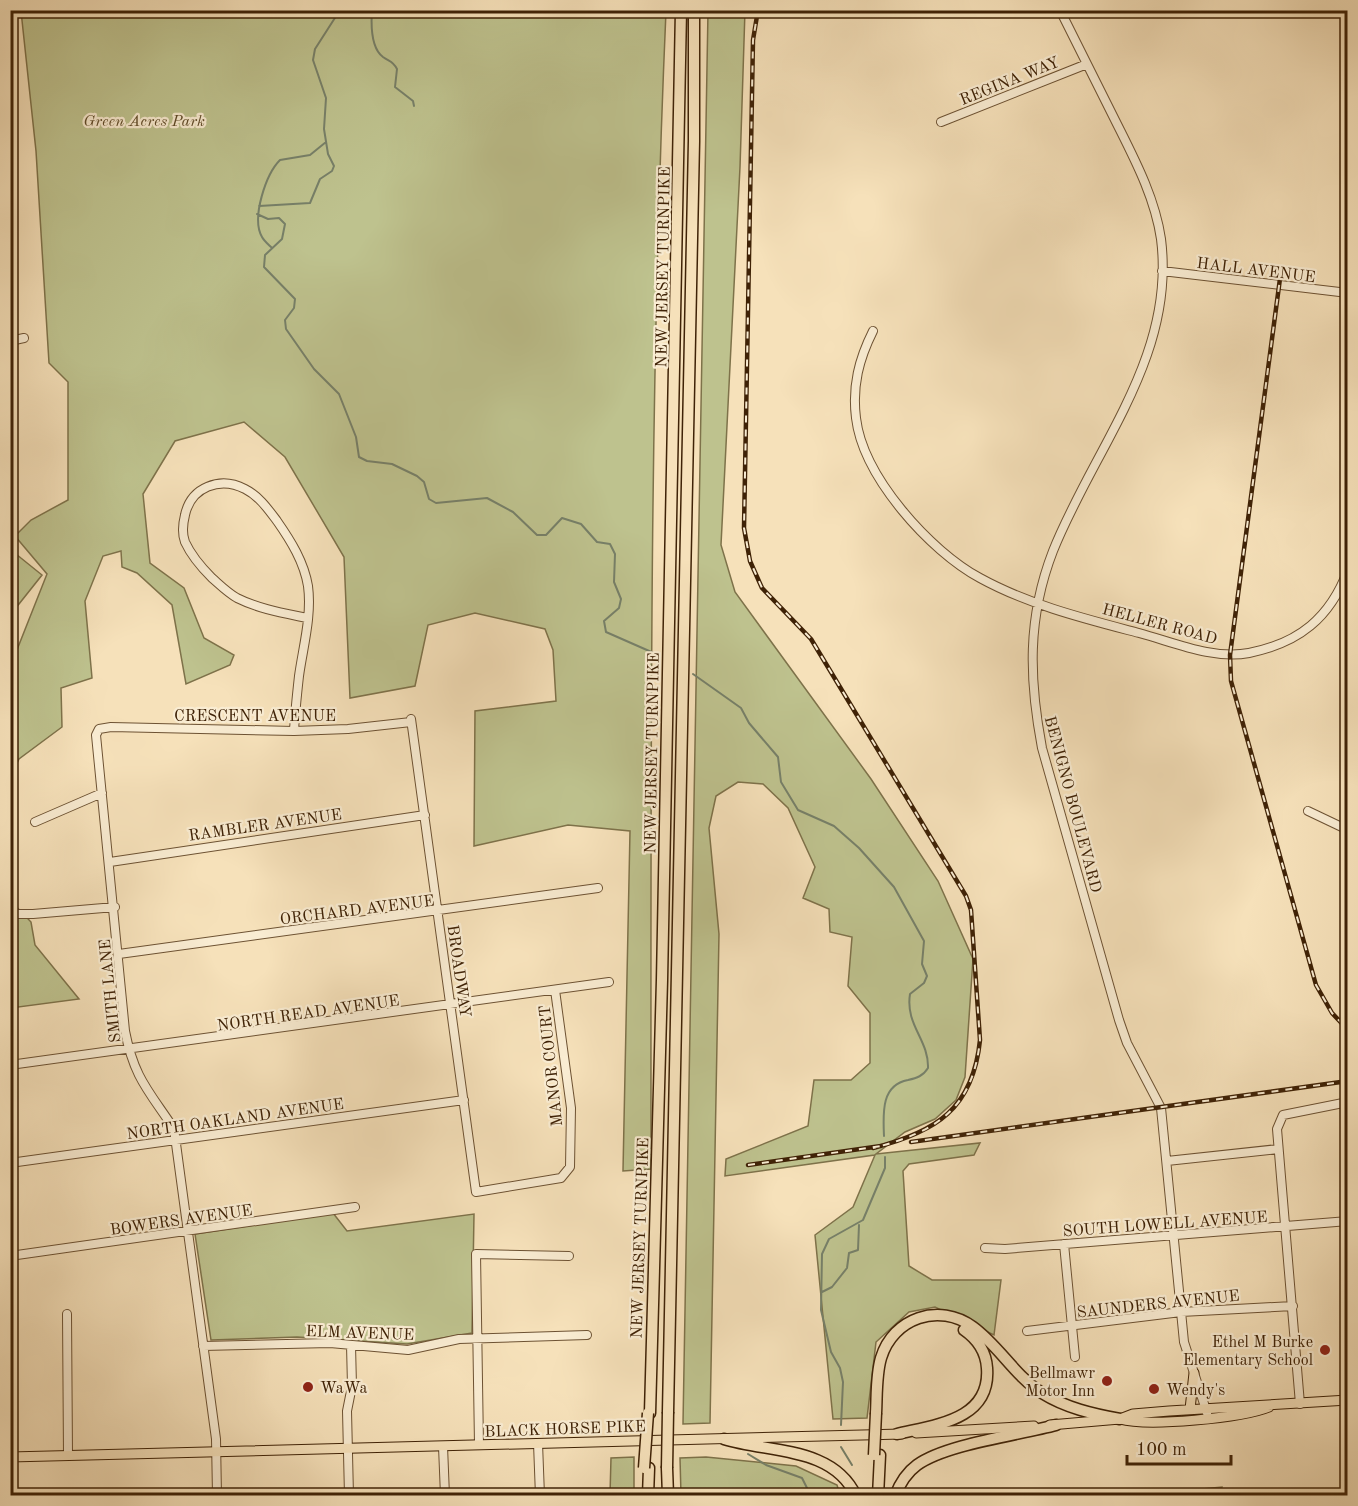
<svg xmlns="http://www.w3.org/2000/svg" width="1358" height="1506" viewBox="0 0 1358 1506" font-family="'Old Standard TT',serif">
<style>
.green{fill:#bec28e;stroke:#7e724a;stroke-width:1.5}
.lines{fill:none;stroke-linecap:round;stroke-linejoin:round}
.stream{stroke:#778069;stroke-width:2}
.minor-casing{stroke:#6d5233;stroke-width:10}
.major-casing{stroke:#3f2206;stroke-width:11}
.highway-casing{stroke:#3f2206;stroke-width:13}
.minor{stroke:#f9ecd2;stroke-width:8}
.major{stroke:#f6e1ba;stroke-width:9}
.highway{stroke:#f6e1ba;stroke-width:10}
.rail-casing{stroke:#3f2206;stroke-width:4.5}
.rail{stroke:#f9ecd2;stroke-width:2;stroke-dasharray:7;stroke-linecap:butt}
.highway-bridge-casing{stroke:#3f2206;stroke-width:13;stroke-linecap:butt}
.highway-bridge{stroke:#f6e1ba;stroke-width:10}
.poi-dot{fill:#8f2418;stroke:#f9ecd2;stroke-width:2}
.labels{text-anchor:middle;stroke-width:4.5;stroke-linejoin:round;paint-order:stroke}
.street-label{font-size:16px;fill:#3f2206;stroke:#f9ecd2}
.park-label{font-size:16px;font-style:italic;fill:#5f4a28;stroke:#f9ecd2}
.poi-label{font-size:16px;fill:#3f2206;stroke:#f9ecd2;text-anchor:end}
</style>
<rect width="100%" height="100%" fill="#f6e1ba"/>
<filter id="stains"><feTurbulence type="fractalNoise" baseFrequency=".00333" numOctaves="4"/><feColorMatrix values="0 0 0 0 .2 0 0 0 0 .09 0 0 0 0 .02 0 0 0 .5 -.17"/></filter>
<radialGradient id="worn" r=".72"><stop offset=".6" stop-color="#630" stop-opacity="0"/><stop offset="1" stop-color="#630" stop-opacity=".3"/></radialGradient>
<path class="green" d="M745,10L740,167L721,545L735,592L871,779L938,881L973,959L965,1077L956,1100L935,1119L905,1132L876,1154L980,1143L974,1155L909,1164L903,1171L909,1266L932,1280H1001L994,1335L935,1307L909,1312L876,1342L867,1418L833,1419L815,1235L853,1207L875,1155L725,1176L726,1159L808,1126L814,1080H851L870,1063V1013L848,986L852,937L830,932L829,909L803,898L815,867L788,808L763,784L738,782L716,796L709,828L719,934L710,1423L683,1424L708,11Z
M21,11H666C649,396 651,783 651,1169L623,1171L630,831L568,825L474,846L475,711L556,701L553,650L545,629L475,613L428,625L415,686L350,698L344,557L285,457L244,422L175,441L143,494L150,563L184,588L204,638L234,655L230,665L186,684L172,605L137,573L122,567L121,551L103,556L85,601L92,678L61,688L62,727L19,759L11,776V665L47,574L15,536L31,520L68,500V382L49,363L36,151Z
M11,550L42,575L11,614Z
M10,900L31,922L35,945L79,999L11,1008Z
M333,1213L347,1231L474,1214L472,1333L407,1344L297,1337L211,1340L195,1234Z
M634,1457V1495H610L611,1458Z
M706,1457L796,1466L837,1485L840,1495H681L680,1458Z
M1222,1487L1221,1495H1138Z"/>
<g class="lines">
<path class="stream" d="M372,10C371,24 371,48 383,57C390,62 393,61 397,69L395,87L413,101L414,106
M259,206L310,203L320,179L332,171L334,166L328,154L324,129L326,98L313,60L315,49L340,10
M257,214L268,219L279,218L285,224L282,239L265,255L264,267L295,299L294,308L285,320L286,329L314,369L339,394L356,437L359,457L367,461L392,464L417,476L424,482L429,499L436,503L487,498L513,512L537,535H546L562,518L581,524L597,542L610,544L615,554L614,582L621,599L619,608L604,621L606,632L656,654
M272,248C269,245 264,241 262,237C251,218 266,174 280,160L310,155L326,142
M693,674L741,708L749,723L778,757L781,782L798,810L834,826L859,848L894,887L924,941L922,964L927,976L924,983L910,994C905,1025 929,1040 928,1068C923,1076 917,1078 908,1080C881,1085 883,1113 884,1136
M822,1292L832,1287L847,1268L849,1253L858,1250L859,1225
M841,1425L843,1382L840,1368L831,1352L821,1310L822,1254L829,1239L863,1220L885,1168V1157
M841,1447L852,1465
M748,1454L766,1465L802,1478L811,1496"/>
<g class="minor-casing">
<path id="minor" d="M1060,10C1079,48 1098,86 1117,124C1135,160 1155,198 1161,239C1176,357 1094,448 1053,551C1027,618 1029,679 1042,748L1119,1020L1127,1043L1161,1108L1184,1342L1207,1413
M941,122L1087,64
M1162,271L1348,293
M873,331C859,359 852,386 856,418C863,477 930,551 980,578C1029,605 1086,619 1139,633C1173,642 1213,660 1249,653C1299,643 1330,618 1348,570
M10,341L24,338
M411,719L476,1192L561,1178L570,1167L571,1108L555,990
M294,731C295,713 297,694 299,676C303,647 312,616 308,586C304,562 291,541 277,521C268,509 259,496 245,489C220,476 191,487 185,515C183,523 182,534 185,542C191,555 202,568 212,578C220,585 228,593 237,598C259,609 283,613 307,618
M1308,811L1348,830
M35,822L102,793
M110,862L425,815
M10,914H33L115,907
M119,954L598,888
M10,1065L609,982
M1167,1161L1278,1149
M10,1163L464,1100
M1064,1244L1075,1357
M985,1248L1005,1249L1348,1221
M10,1256L355,1207
M67,1314L68,1455
M1027,1331L1181,1312L1293,1306
M203,1346L330,1343L408,1350L459,1339L587,1335
M1300,1404L1277,1129L1283,1115L1348,1102
M538,1443L540,1496
M479,1445L476,1254L569,1256
M443,1446L445,1496
M217,1496L216,1439L174,1129C149,1091 134,1078 125,1031L96,735L99,729L111,727L294,731L348,729L411,722
M349,1496L347,1411L352,1386L351,1345"/>
</g>
<g class="major-casing">
<path id="major" d="M1190,1409L1194,1373
M1120,1419C1148,1427 1242,1418 1269,1407
M1050,1425L1120,1419L1133,1414L1169,1411L1348,1400
M916,1433L1034,1426
M10,1457L902,1434"/>
</g>
<g class="highway-casing">
<path id="highway" d="M668,1412L694,141V10
M650,1413L662,980L681,10
M876,1413C877,1395 876,1375 881,1358C893,1318 939,1302 973,1327C999,1346 1015,1376 1042,1393C1066,1408 1093,1414 1120,1419
M897,1434C935,1425 991,1420 987,1368C986,1352 977,1339 964,1330
M724,1439C769,1453 833,1446 856,1496
M667,1468L668,1496
M648,1496L649,1468
M878,1496L880,1455
M895,1496C900,1483 906,1473 917,1465C946,1444 1019,1435 1056,1425"/>
</g>
<use href="#minor" class="minor"/>
<use href="#major" class="major"/>
<use href="#highway" class="highway"/>
<g class="rail-casing">
<path id="rail" d="M758,10L753,40L744,528L750,561L762,588L811,639L966,896L971,910L980,1040C973,1109 936,1132 873,1148
M1281,271L1230,655L1231,681L1316,985L1332,1013L1348,1030
M911,1142L1348,1081
M748,1165L881,1146"/>
</g>
<use href="#rail" class="rail"/>
<g class="highway-bridge-casing">
<path id="highway-bridge" d="M874,1455L876,1413
M644,1468L648,1413
M667,1468L668,1412"/>
</g>
<use href="#highway-bridge" class="highway-bridge"/>
</g>
<g class="poi-dot">
<circle cx="1325" cy="1350" r="6"/>
<circle cx="1107" cy="1381" r="6"/>
<circle cx="308" cy="1387" r="6"/>
<circle cx="1154" cy="1389" r="6"/>
</g>
<g class="labels">
<g class="street-label">
<text transform="translate(1009 80) rotate(-22)" y="6">REGINA WAY</text>
<text transform="translate(662 267) rotate(-89)" y="6">NEW JERSEY TURNPIKE</text>
<text transform="translate(1256 269) rotate(7)" y="6">HALL AVENUE</text>
<text transform="translate(1160 623) rotate(15)" y="6">HELLER ROAD</text>
<text x="255" y="721">CRESCENT AVENUE</text>
<text transform="translate(651 753) rotate(-89)" y="6">NEW JERSEY TURNPIKE</text>
<text transform="translate(1074 804) rotate(75)" y="6">BENIGNO BOULEVARD</text>
<text transform="translate(265 824) rotate(-8)" y="6">RAMBLER AVENUE</text>
<text transform="translate(357 909) rotate(-7)" y="6">ORCHARD AVENUE</text>
<text transform="translate(460 971) rotate(82)" y="6">BROADWAY</text>
<text transform="translate(109 991) rotate(-96)" y="6">SMITH LANE</text>
<text transform="translate(308 1012) rotate(-8)" y="6">NORTH READ AVENUE</text>
<text transform="translate(550 1066) rotate(-96)" y="6">MANOR COURT</text>
<text transform="translate(235 1118) rotate(-8)" y="6">NORTH OAKLAND AVENUE</text>
<text transform="translate(181 1219) rotate(-8)" y="6">BOWERS AVENUE</text>
<text transform="translate(1165 1223) rotate(-4)" y="6">SOUTH LOWELL AVENUE</text>
<text transform="translate(639 1238) rotate(-88)" y="6">NEW JERSEY TURNPIKE</text>
<text transform="translate(1158 1303) rotate(-6)" y="6">SAUNDERS AVENUE</text>
<text transform="translate(360 1332) rotate(2)" y="6">ELM AVENUE</text>
<text transform="translate(565 1428) rotate(-2)" y="6">BLACK HORSE PIKE</text>
</g>
<g class="park-label">
<text x="144" y="126">Green Acres Park</text>
</g>
<g class="poi-label">
<text x="1313" y="1347">Ethel M Burke<tspan x="1313" dy="18">Elementary School</tspan></text>
<text x="1095" y="1378">Bellmawr<tspan x="1095" dy="18">Motor Inn</tspan></text>
<text x="320" y="1393" text-anchor="start">WaWa</text>
<text x="1166" y="1395" text-anchor="start">Wendy's</text>
</g>
</g>
<rect width="1358" height="1506" fill="none" stroke="#f6e1ba" stroke-width="36"/>
<rect x="12" y="12" width="1334" height="1482" fill="none" stroke="#3f2206" stroke-width="3"/>
<rect x="18" y="18" width="1322" height="1470" fill="none" stroke="#3f2206" stroke-width="1.5"/>
<path d="M1127 1455v9h104v-9" fill="none" stroke="#3f2206" stroke-width="3"/>
<text x="1136" y="1455" font-size="18" fill="#3f2206" stroke="#f9ecd2" stroke-width="4.5" paint-order="stroke">100 m</text>
<rect width="100%" height="100%" filter="url(#stains)"/>
<rect width="100%" height="100%" fill="url(#worn)"/>
</svg>
